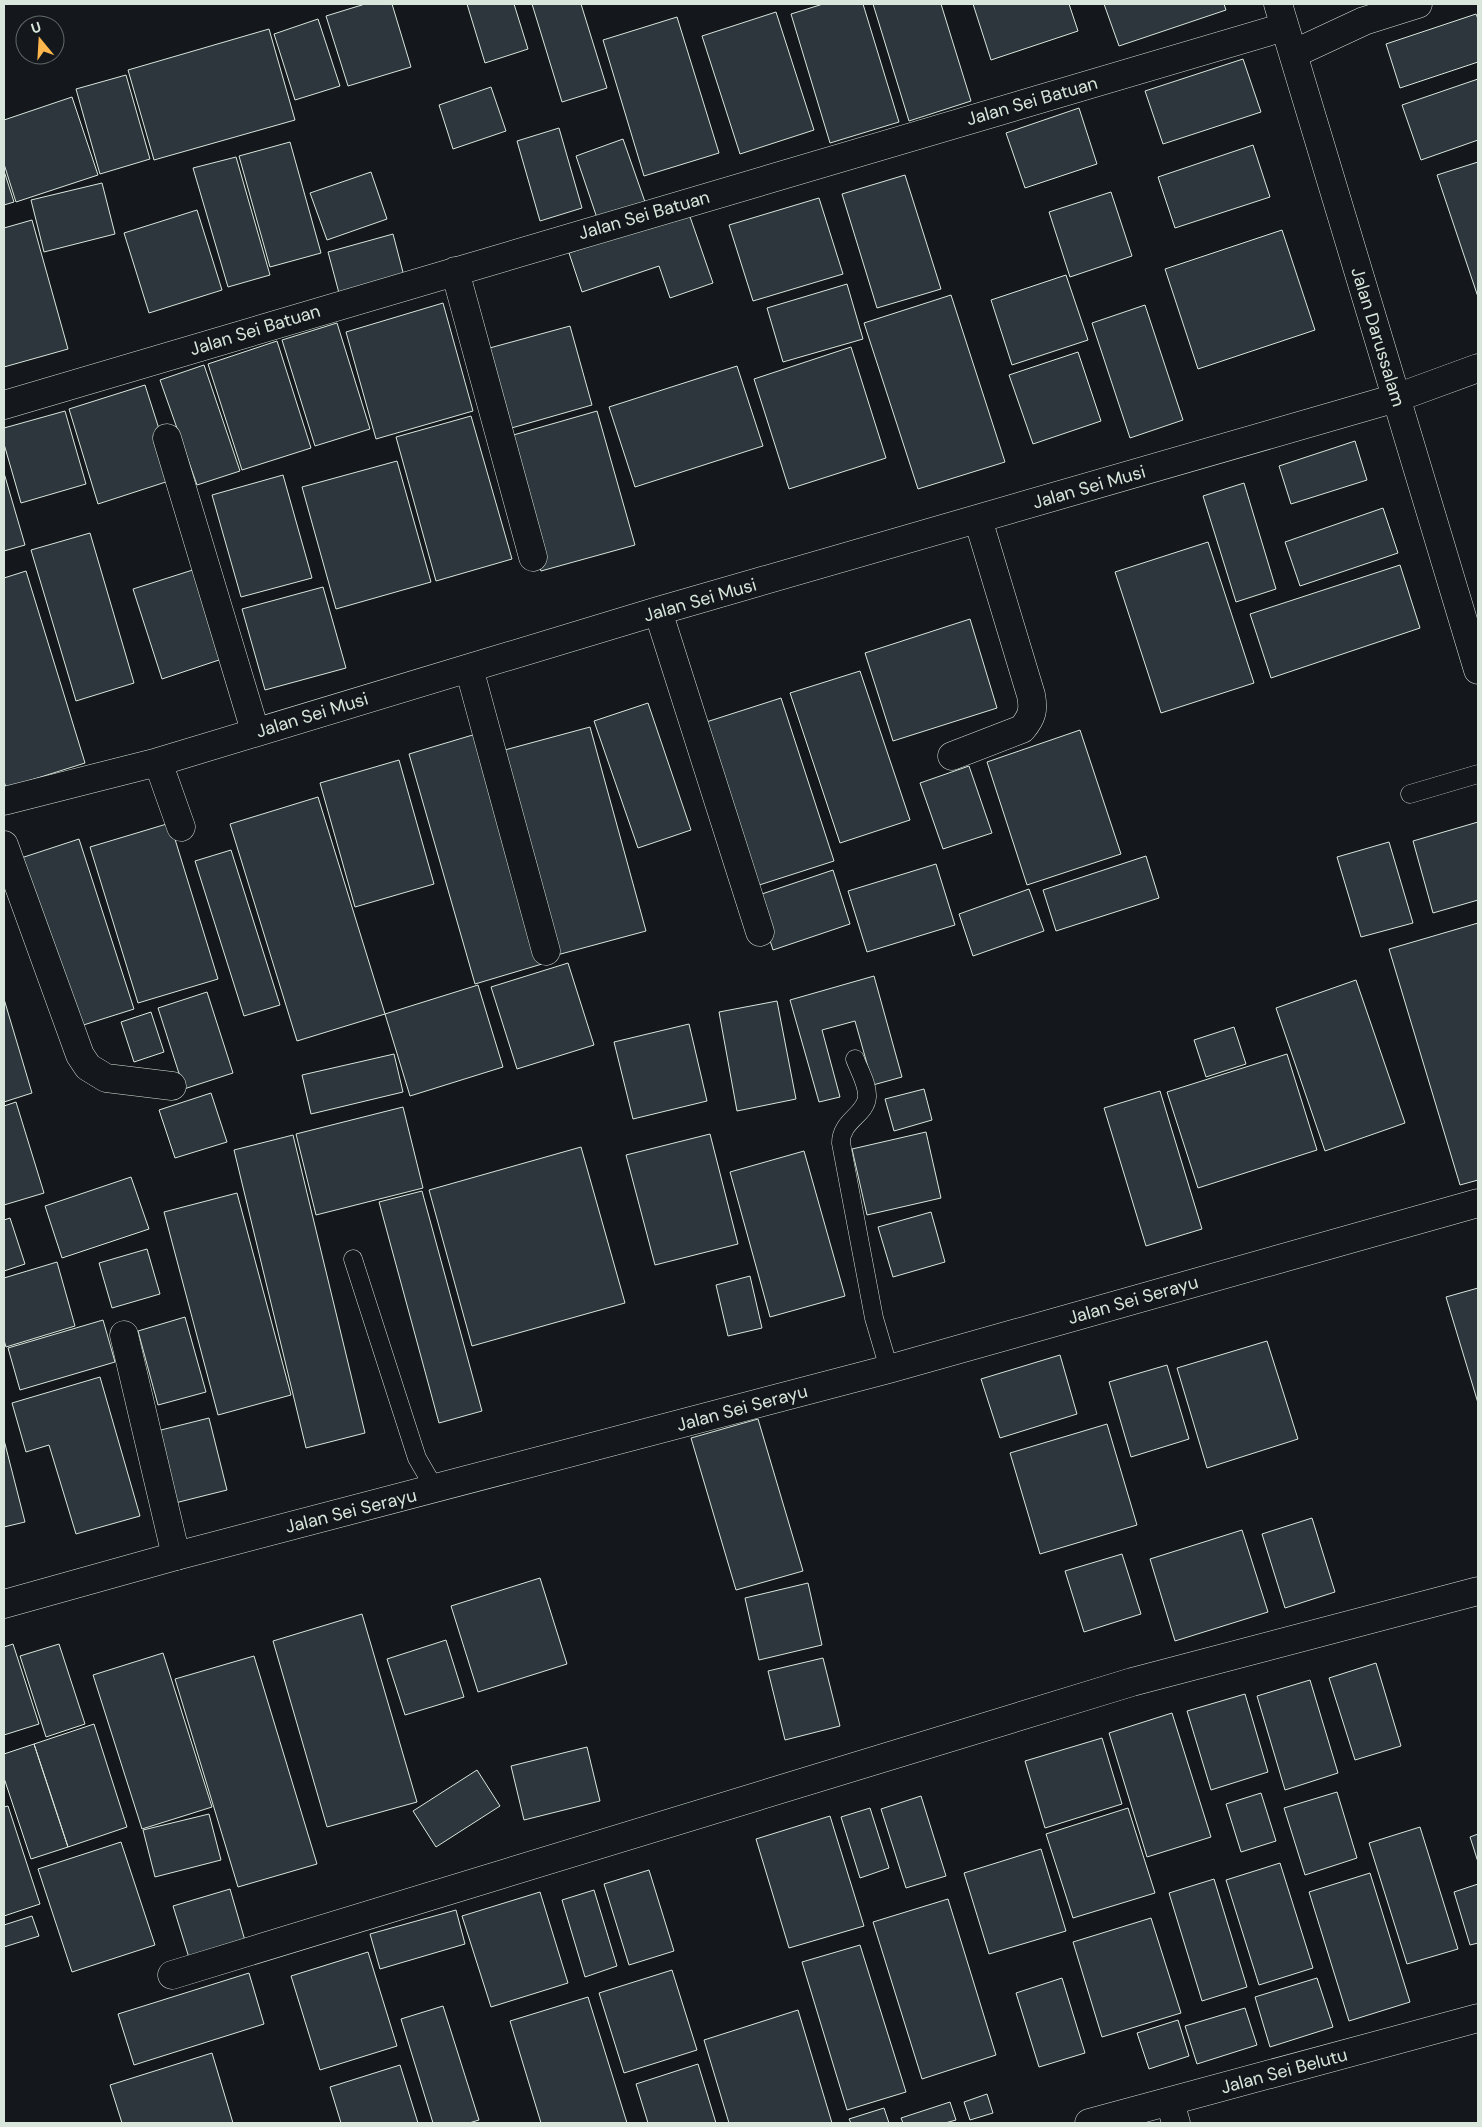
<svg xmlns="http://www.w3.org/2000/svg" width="1482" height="2127" viewBox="0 0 1482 2127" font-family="'DM Sans',sans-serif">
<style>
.building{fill:#2c363c;stroke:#d8e6dc}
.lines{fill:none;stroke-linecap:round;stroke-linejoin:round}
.service-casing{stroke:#d8e6dc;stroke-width:19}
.minor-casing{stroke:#d8e6dc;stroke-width:29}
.tertiary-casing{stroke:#d8e6dc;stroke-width:29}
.service{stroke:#14181c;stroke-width:18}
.minor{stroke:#14181c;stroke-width:28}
.tertiary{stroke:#14181c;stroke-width:28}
.labels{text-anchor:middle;stroke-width:4;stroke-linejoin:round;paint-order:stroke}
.street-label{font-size:18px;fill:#d8e6dc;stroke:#14181c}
</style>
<rect width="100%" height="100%" fill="#14181c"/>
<path class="building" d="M365,4H392L411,67L348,86L326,16Z
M467,4H514L528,49L485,63Z
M532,4H581L607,88L562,102Z
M823,4H863L899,122L830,143L791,14Z
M873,4H941L971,101L909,121Z
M973,4H1069L1078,31L991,60Z
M1104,4H1224L1226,10L1119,46Z
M776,12L814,130L740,154L702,36Z
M1476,14L1478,19V62L1400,88L1386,44Z
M677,17L719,153L644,176L603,40Z
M318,19L340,86L295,100L274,34Z
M269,29L295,120L154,160L128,70Z
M1243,59L1261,112L1163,144L1145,91Z
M126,75L150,159L100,174L76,89Z
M1478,79V140L1421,160L1402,105Z
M491,87L506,131L453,149L439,105Z
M72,97L98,175L16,202L4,164V120Z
M1079,108L1097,164L1025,188L1006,133Z
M559,128L582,208L540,221L517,141Z
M623,139L645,202L597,218L576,156Z
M290,142L321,253L270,267L239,156Z
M1253,145L1270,197L1175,228L1158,177Z
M236,157L270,275L228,287L193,168Z
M1478,162V297L1437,175Z
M4,171L14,202L4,205Z
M371,172L387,219L327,240L310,193Z
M905,175L941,289L877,308L842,194Z
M102,183L115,234L44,252L31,200Z
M1111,192L1132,256L1070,277L1049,212Z
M819,198L843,274L753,301L729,225Z
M197,210L222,290L149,313L124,233Z
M688,211L713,283L670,298L659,266L582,292L569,253Z
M32,220L68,349L4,367V228Z
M1282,230L1315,330L1198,369L1165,269Z
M393,234L404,276L339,293L328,252Z
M1066,275L1088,340L1012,365L991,300Z
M847,284L863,339L783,362L767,308Z
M951,295L1005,462L918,489L864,323Z
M443,303L473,411L376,439L346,332Z
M1145,305L1183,420L1130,438L1092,323Z
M337,323L370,429L315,446L282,340Z
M570,326L592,405L508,429L486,349Z
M277,341L311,448L242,470L208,364Z
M851,347L886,458L789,489L754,379Z
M1078,352L1101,421L1033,444L1009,375Z
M204,365L240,471L197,485L160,380Z
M737,366L763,446L635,487L609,407Z
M145,385L175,479L98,504L69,409Z
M65,411L86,484L21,503L4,444V428Z
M597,411L635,545L541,571L503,438Z
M471,416L512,559L436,581L396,437Z
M1355,441L1367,480L1291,504L1279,466Z
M397,461L431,582L336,609L302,487Z
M4,473L25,545L4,551Z
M283,475L312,578L241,597L212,495Z
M1244,483L1276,589L1236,602L1203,496Z
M1383,508L1398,553L1300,586L1285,542Z
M90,533L134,683L76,701L31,550Z
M1208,542L1254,683L1161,713L1115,572Z
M1400,565L1420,628L1271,678L1250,614Z
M199,568L228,657L162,679L133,589Z
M26,571L85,763L6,788L4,781V578Z
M323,587L346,668L265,690L242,609Z
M970,619L997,708L893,741L865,653Z
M860,671L910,820L840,843L790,693Z
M781,698L834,861L753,887L700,724Z
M648,703L691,830L638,848L594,721Z
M590,727L646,931L557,955L501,751Z
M1080,730L1121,854L1027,885L987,762Z
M476,734L542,964L475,984L409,754Z
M399,760L434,884L355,907L320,783Z
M969,766L992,833L943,849L920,783Z
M318,797L385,1014L297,1041L230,824Z
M1478,822V900L1433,913L1413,841Z
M170,823L218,979L138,1003L90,847Z
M79,839L134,1009L74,1028L18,859Z
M1389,842L1413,923L1361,937L1337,857Z
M231,850L280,1005L244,1016L195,861Z
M1146,856L1159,898L1056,931L1043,890Z
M936,864L955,925L867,952L848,891Z
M833,870L850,924L773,950L756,896Z
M1029,889L1044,931L973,956L959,914Z
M1478,923V1180L1460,1185L1389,949Z
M568,963L594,1045L517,1069L491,987Z
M874,976L902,1077L873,1085L855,1021L822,1030L840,1097L819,1102L790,1000Z
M1356,980L1405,1123L1325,1151L1276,1008Z
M478,985L503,1067L410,1096L385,1014Z
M207,992L233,1073L184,1089L158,1008Z
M4,999L32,1093L4,1102Z
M777,1001L796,1099L737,1111L719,1012Z
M151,1012L164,1052L134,1062L121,1022Z
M689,1024L707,1101L633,1119L614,1042Z
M1234,1027L1246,1064L1206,1077L1194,1040Z
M394,1054L403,1092L311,1114L302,1075Z
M1287,1054L1317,1150L1198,1188L1167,1092Z
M924,1089L932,1120L894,1131L885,1099Z
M1160,1091L1202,1229L1146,1246L1104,1108Z
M211,1093L227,1142L175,1158L159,1110Z
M16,1102L44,1193L4,1205V1106Z
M403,1107L423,1188L316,1215L296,1134Z
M926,1132L941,1198L867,1215L852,1149Z
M710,1134L738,1244L655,1265L626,1155Z
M293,1135L365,1433L306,1448L234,1150Z
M581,1147L625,1303L472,1346L429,1190Z
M804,1151L845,1296L770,1317L730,1172Z
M131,1177L149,1229L62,1258L45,1206Z
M422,1191L482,1411L439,1423L379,1202Z
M237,1193L291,1395L218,1415L164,1212Z
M931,1212L945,1262L893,1277L878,1227Z
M10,1218L25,1264L4,1271V1220Z
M147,1249L160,1294L112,1308L99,1263Z
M57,1262L75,1326L6,1347L4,1340V1278Z
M750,1276L762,1328L728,1336L716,1285Z
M1478,1288V1403L1446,1297Z
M185,1317L206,1392L158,1405L138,1331Z
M103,1320L115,1362L20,1390L8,1348Z
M1267,1341L1298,1439L1207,1468L1177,1368Z
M1060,1355L1077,1414L1000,1438L981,1379Z
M1167,1365L1189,1439L1131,1457L1109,1382Z
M100,1377L140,1516L76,1534L49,1445L26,1452L12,1403Z
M209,1418L227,1490L175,1503L157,1431Z
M758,1419L803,1571L736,1590L691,1438Z
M1107,1424L1137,1525L1040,1554L1010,1453Z
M4,1440L25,1522L4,1527Z
M1312,1518L1335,1592L1285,1608L1262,1534Z
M1242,1530L1268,1612L1175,1641L1150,1559Z
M1122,1554L1141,1614L1084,1632L1065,1571Z
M540,1578L567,1664L478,1692L451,1606Z
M808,1583L822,1645L759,1660L745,1598Z
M362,1614L417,1802L327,1827L273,1641Z
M446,1640L464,1697L405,1715L387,1659Z
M13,1644L39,1724L4,1735V1647Z
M59,1644L85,1724L46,1737L20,1656Z
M163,1653L212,1807L142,1829L93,1675Z
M254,1656L317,1864L238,1887L175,1679Z
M823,1658L840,1726L785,1740L768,1671Z
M1376,1663L1401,1746L1355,1760L1329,1678Z
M1310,1680L1338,1773L1285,1790L1257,1696Z
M1245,1694L1268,1772L1211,1790L1187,1711Z
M1172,1713L1211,1837L1147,1857L1109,1733Z
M94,1724L127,1827L68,1847L34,1744Z
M1102,1738L1122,1804L1045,1828L1025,1761Z
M34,1744L68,1847L31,1859L4,1778V1754Z
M587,1747L600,1801L524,1820L511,1766Z
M477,1770L500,1806L436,1847L413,1811Z
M1337,1792L1357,1858L1305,1875L1284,1808Z
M1261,1793L1276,1841L1241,1852L1226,1804Z
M921,1796L946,1876L906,1888L881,1809Z
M8,1806L40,1904L4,1916V1807Z
M870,1808L889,1868L860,1878L841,1817Z
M1128,1808L1155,1893L1073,1918L1046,1834Z
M209,1814L221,1860L155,1877L143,1830Z
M830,1816L864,1926L789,1948L756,1839Z
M1420,1827L1458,1949L1407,1964L1369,1843Z
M1478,1834V1862L1470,1837Z
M121,1842L155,1945L72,1972L38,1869Z
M1041,1849L1066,1931L989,1954L964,1873Z
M1280,1863L1313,1968L1259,1985L1226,1880Z
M649,1870L674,1951L629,1965L604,1884Z
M1370,1873L1410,2002L1349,2021L1309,1892Z
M1214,1879L1247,1987L1202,2001L1169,1893Z
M1478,1884V1943L1470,1945L1454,1892Z
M230,1889L246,1944L190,1961L173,1906Z
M594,1890L617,1966L585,1977L562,1900Z
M540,1892L568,1983L491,2007L462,1916Z
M948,1899L996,2055L922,2079L873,1922Z
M456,1910L465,1944L380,1969L370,1934Z
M32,1916L39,1936L4,1947V1925Z
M1151,1918L1181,2013L1102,2037L1073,1942Z
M860,1945L906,2092L847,2110L802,1962Z
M368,1952L397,2046L320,2070L291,1976Z
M672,1970L697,2050L624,2073L599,1993Z
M249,1973L264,2024L134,2065L118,2014Z
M1062,1978L1085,2053L1039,2067L1016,1993Z
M1317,1978L1333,2027L1270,2047L1255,1997Z
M588,1997L627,2123H541L510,2021Z
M443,2006L479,2120L469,2123H433L401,2019Z
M1245,2008L1257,2045L1197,2064L1185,2026Z
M798,2010L832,2123H729L704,2040Z
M1178,2020L1189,2056L1149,2069L1137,2033Z
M212,2053L233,2123H122L110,2085Z
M698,2064L716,2123H648L636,2084Z
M400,2065L418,2123H341L330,2087Z
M987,2094L993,2113L970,2120L964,2102Z
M950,2102L956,2120L945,2123H903L901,2118Z
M884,2108L889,2123H851L849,2119Z"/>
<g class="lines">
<g class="service-casing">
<path id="service" d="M1410,794L1478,774
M855,1059C859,1070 868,1085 867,1097C866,1115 841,1120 841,1143L874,1318L889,1369
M353,1259L417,1458L435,1489"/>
</g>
<g class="minor-casing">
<path id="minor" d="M1278,4L1478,670
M1293,54L1364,21L1418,4
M455,271L533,557
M4,405L1284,27
M167,438L255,731
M658,611L760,932
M469,668L546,951
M952,756L1022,729C1032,717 1034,710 1031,695L978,519
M158,762L181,827
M4,801L158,762L658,611L1396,398L1478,368
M4,845L80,1055L88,1067L106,1078L172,1086
M124,1335L176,1556
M172,1975L1132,1682L1478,1591
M1170,2102L1176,2123"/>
</g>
<g class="tertiary-casing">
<path id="tertiary" d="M4,1604L176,1556L889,1369L1478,1203
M1089,2123L1478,2018"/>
</g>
<use href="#service" class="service"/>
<use href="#minor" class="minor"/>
<use href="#tertiary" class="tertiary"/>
</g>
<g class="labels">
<g class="street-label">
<text transform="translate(1032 101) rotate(-16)" y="6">Jalan Sei Batuan</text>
<text transform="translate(644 215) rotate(-16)" y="6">Jalan Sei Batuan</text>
<text transform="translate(255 330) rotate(-17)" y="6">Jalan Sei Batuan</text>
<text transform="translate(1378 337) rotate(73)" y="6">Jalan Darussalam</text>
<text transform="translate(1089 487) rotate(-16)" y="6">Jalan Sei Musi</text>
<text transform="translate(700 600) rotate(-16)" y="6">Jalan Sei Musi</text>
<text transform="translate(312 715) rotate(-17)" y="6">Jalan Sei Musi</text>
<text transform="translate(1133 1300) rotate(-16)" y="6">Jalan Sei Serayu</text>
<text transform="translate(742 1408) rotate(-15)" y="6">Jalan Sei Serayu</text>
<text transform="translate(351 1511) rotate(-14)" y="6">Jalan Sei Serayu</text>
<text transform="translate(1284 2071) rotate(-15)" y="6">Jalan Sei Belutu</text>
</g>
</g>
<rect width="1482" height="2127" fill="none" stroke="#d8e6dc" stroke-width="10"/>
<g transform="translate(40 40) rotate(342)"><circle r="24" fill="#14181c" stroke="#626a69"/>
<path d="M0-4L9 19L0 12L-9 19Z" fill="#ffb74d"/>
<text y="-8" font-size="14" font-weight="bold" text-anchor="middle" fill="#d8e6dc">U</text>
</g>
</svg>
